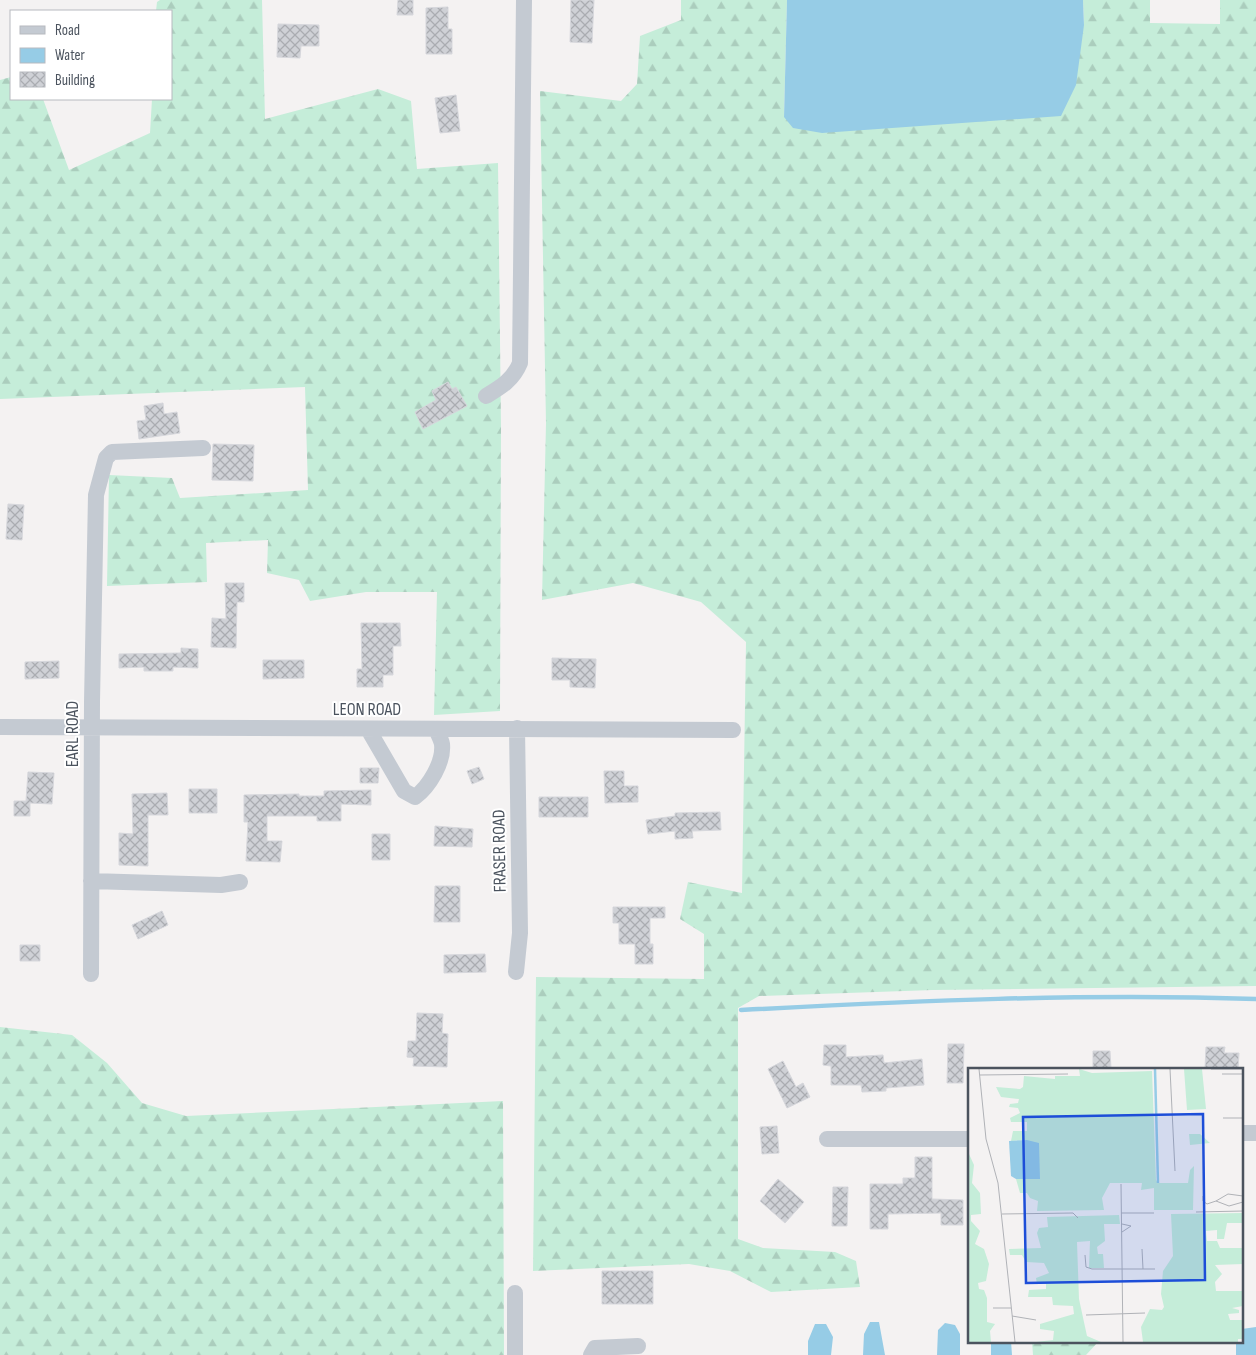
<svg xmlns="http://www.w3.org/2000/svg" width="1256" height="1355" viewBox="0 0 1256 1355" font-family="'Sofia Sans Condensed',sans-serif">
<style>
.forest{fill:url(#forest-firs)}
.water{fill:#96cce6}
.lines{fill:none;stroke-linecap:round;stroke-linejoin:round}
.stream{stroke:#96cce6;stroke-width:4.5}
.building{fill:url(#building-cross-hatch);stroke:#d6d7dc}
.minor{stroke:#c4cad2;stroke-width:16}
.labels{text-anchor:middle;stroke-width:4;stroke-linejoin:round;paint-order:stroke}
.street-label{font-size:18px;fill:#4b535e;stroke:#fff}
.inset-river{fill:none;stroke:#96cce6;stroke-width:2.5}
.inset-road{fill:none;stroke:#b0b2b7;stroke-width:1}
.view{fill:#1d4ed8;fill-opacity:0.15;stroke:#1d4ed8;stroke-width:2.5}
.inset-edge{fill:none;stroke:#4b535e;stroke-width:2.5}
</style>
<defs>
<pattern id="forest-firs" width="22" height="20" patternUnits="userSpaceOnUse" patternTransform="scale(1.25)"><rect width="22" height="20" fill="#c5edd9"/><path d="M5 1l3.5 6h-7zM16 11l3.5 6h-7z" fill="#abcdbd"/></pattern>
<pattern id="building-cross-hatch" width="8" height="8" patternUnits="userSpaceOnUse" patternTransform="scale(1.25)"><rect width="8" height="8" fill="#cfd1d6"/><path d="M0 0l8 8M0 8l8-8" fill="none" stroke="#aaacb1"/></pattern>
</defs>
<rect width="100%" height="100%" fill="#f4f2f2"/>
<path class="forest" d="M160,0H262L265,119L378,89L411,101L417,169L498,163L501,428L500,711L434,715L437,592H366L310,601L299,580L267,573L268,540L206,543L207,582L107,586L109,475L172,478L180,498L308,490L305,387L0,399V80L11,77V99H43L69,170L150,133L152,99H171V11H156L157,2Z
M681,0H787L784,117L1084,25L1083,0H1150V23L1220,24V0H1256V986L933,990L759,996L738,1008V1239L763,1248L835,1252L856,1261L860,1287L771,1292L730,1271L689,1264L533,1271L536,977L704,979V934L680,919L688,882L742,893L746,642L701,602L633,583L542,600L546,423L540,91L621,101L637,84L640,36L681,20Z
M0,1027L72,1035L107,1063L142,1103L186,1116L503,1101L504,1355H0Z
M1032,1341H1099L1086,1355H1033Z"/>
<path class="water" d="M787,0H1083L1084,25L1076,85L1061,116L822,133L793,128L784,117Z
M870,1322H879L885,1355H863L864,1334Z
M945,1323L955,1325L960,1334V1355H937L938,1330Z
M815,1324H826L833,1337L831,1355H808V1341Z
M1256,1327V1355H1236V1341H1242V1329Z
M991,1341H1011L1012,1355H991Z"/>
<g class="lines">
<path class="stream" d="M741,1010C912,1001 1084,993 1256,999"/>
</g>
<path class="building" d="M398,0H413V15H397Z
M571,0H594L592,43L570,42Z
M448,7V29H452V54H426V8Z
M278,24L319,25V46H301L300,58L277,57Z
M456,95L460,131L440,133L435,98Z
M448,382L452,389L456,387L467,406L423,429L415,412L436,400L432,391Z
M163,403L164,414L177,412L180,433L139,439L137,421L146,420L144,406Z
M213,444L254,445L253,481L212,480Z
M8,504L24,505L22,540L6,539Z
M225,583H244V602H237L236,648L211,647L212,618L226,619Z
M361,623H400L401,646H393V675H383V687H357V669H362Z
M181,648L198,649V668L173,667V671H144V667L119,668V654L181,653Z
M552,658L596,659L595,688L570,687V680H552Z
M263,660H304V678L263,679Z
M59,661V678L25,679V662Z
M479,767L484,779L472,784L467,771Z
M360,768H379L378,783H360Z
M604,771H624V786H638V802L605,803Z
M28,772L54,773L52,804L30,803V816H14V801H26Z
M189,789H217V813H189Z
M371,790V805L341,804V821H317V816H267V841H282L280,862L246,861L248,822H244V795L299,794V796H324V791Z
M167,793L168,815H148V866L119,865V833L133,834L132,794Z
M539,797H588V817H539Z
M720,812L721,830L692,831L693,838L675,839V831L648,834L646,820L675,816V813Z
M435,826L473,829L472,847L434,846Z
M372,834H390V860H372Z
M435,886H460V922H434Z
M613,907H665V918H650V944H653V964H635V944H619V923H613Z
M162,911L168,925L138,939L132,925Z
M20,945H40V961H20Z
M485,954L486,972L444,973V955Z
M417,1013L443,1014L442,1033L448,1034L447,1067L413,1066L414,1058L407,1057L408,1041H416Z
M948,1044H964L963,1083H947Z
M824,1045H846V1057L883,1055L884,1063L922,1059L924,1085L886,1088V1091L862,1092L861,1085H831V1066L823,1065Z
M1206,1047H1225L1224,1053H1239L1238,1069H1205Z
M1093,1051H1110L1111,1069H1093Z
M783,1061L796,1087L803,1083L810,1097L787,1108L768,1069Z
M777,1126L779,1153L762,1154L760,1127Z
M915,1157H932V1199L963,1200V1225H941V1213L888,1214V1229H870V1184H903V1178H915Z
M778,1179L804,1202L785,1223L760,1201Z
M833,1187H848L847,1226H832Z
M602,1271H653V1304H602Z"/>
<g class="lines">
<path class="minor" d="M486,396C501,387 513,380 520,363L524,0
M0,727L733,730
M368,729L404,791L415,797C429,787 444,762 442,744C441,739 438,734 436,729
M91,881L221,885L240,882
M516,972L520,933L517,728
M91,974L92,702L96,495L106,458L112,452L203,448
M1242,1133H1256
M827,1139H970
M515,1355V1293
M591,1355L595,1348L638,1346"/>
</g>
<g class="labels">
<g class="street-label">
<text x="367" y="715">LEON ROAD</text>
<text transform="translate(72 734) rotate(-90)" y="6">EARL ROAD</text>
<text transform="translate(499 851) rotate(-91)" y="6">FRASER ROAD</text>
</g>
</g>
<g transform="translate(968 1068)">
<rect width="275" height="275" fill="#f4f2f2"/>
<path d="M111,1L124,5L184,3L188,112L190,115H220L222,102L226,98L225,142H186V120L173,122L174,115H142L134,130L136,142L69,143L70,133L62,130L59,125H52L48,111H72L59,72L43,73L45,63H59V54H43L42,50L52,45L50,40L41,39L42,36L50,35L51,31L33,29L28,19L52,21L55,19L56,8L87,11V8H112ZM216,1H234L238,41L219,42ZM0,63L1,86L6,97L4,115L12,125L13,146L3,147V153L12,163L7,176L16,181L21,196L18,213L10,215L11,221L16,222L19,230V254L27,256L22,263L23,274H0ZM221,66H232L242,75L222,77ZM275,145V155H259L256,171H249V162L238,163L239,173H249L252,180H275V196L247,197L254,206L247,214L248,223H275V238L264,240L271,242V245L260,246L262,252H275V271H270V274H175L173,259L182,241L194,242L196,239L193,226L195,203L205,188L203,146ZM151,147L152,156H136L137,173L129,179L130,186H135L136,200H121L122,173L109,174L111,231L119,268L133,274H68L85,272L86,263L72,261V256L106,246L105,238L85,237L84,229H60L61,222L78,221V216H69L68,210L81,205L76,195L58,194L54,187H42L41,181L73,180L69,165L71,160L80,159L79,149Z" fill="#c5edd9"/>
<path d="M59,72L71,75L72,111H48L43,108L41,73Z" fill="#96cce6"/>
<path class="inset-river" d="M187,1L190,115"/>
<path class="inset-road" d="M11,1L18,71L30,115L47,274M202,1L207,103M243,1H275M254,6H275M12,7L100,6M255,50H275M153,116L155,274M235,128V133L239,136L248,133M275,128L260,126L248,133L261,138L275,134M228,144L275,143M153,145H186M34,146L105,145L110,150M154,156L163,158L154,164M174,181L175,201M117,187L118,199L124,201H187M25,240H43M118,247L177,245M44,248L68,252"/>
<path class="view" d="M235,46L237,212L58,215L55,49Z"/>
<rect width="275" height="275" class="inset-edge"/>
</g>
<rect x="10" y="10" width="162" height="90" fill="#ffffff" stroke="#b7babf"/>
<rect x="20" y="26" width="25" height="8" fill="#c4cad2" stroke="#b7babf"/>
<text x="55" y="35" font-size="15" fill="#4b535e">Road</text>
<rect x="20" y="48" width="25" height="15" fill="#96cce6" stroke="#b7babf"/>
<text x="55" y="60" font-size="15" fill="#4b535e">Water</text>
<rect x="20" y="72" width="25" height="15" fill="url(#building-cross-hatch)" stroke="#b7babf"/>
<text x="55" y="85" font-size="15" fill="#4b535e">Building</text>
</svg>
